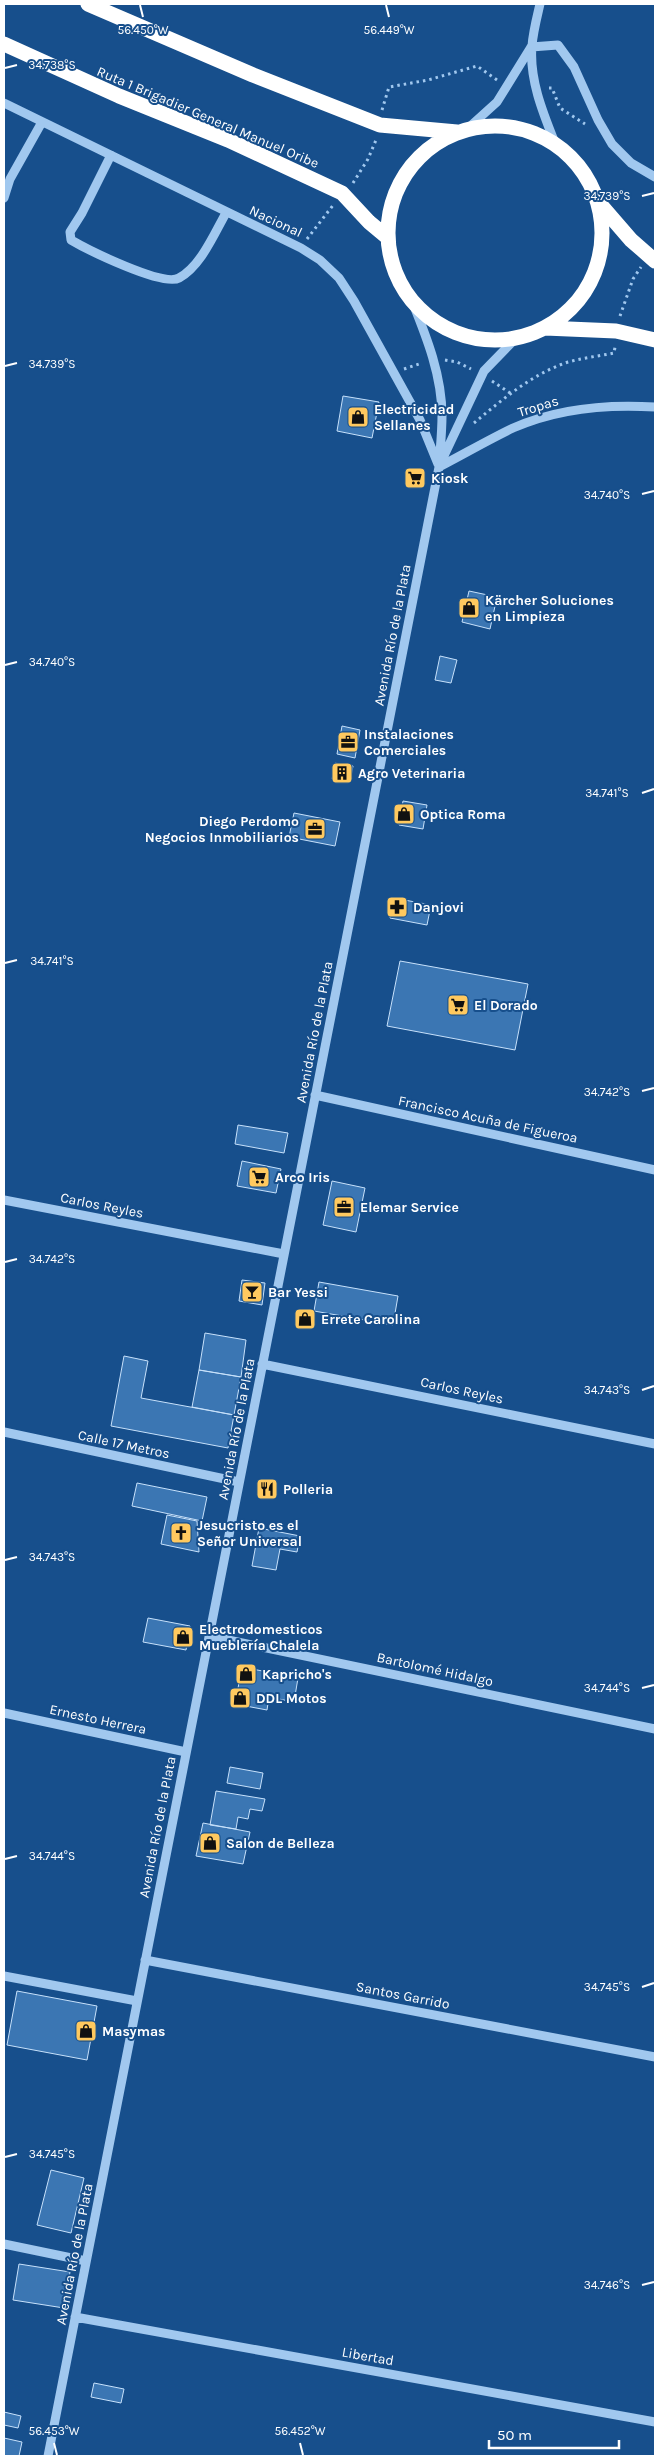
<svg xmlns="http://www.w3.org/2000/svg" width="659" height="2460" viewBox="0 0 659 2460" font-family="Karla,sans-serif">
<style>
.building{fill:#3b76b3;stroke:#c7e1fb}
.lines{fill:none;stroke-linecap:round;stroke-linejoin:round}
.path{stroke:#a1c8ef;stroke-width:3;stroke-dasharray:2.5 4;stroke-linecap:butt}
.minor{stroke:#a1c8ef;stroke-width:9}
.highway{stroke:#fff;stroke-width:15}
.ticks{fill:none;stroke:#fff;stroke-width:2}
.labels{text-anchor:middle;stroke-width:4;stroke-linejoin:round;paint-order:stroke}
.street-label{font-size:14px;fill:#fff;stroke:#174f8c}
.poi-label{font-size:14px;font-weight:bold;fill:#fff;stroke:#174f8c;text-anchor:start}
.ticks-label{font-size:12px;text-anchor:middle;fill:#fff;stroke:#174f8c;stroke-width:4;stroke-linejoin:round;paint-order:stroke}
</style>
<rect width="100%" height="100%" fill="#174f8c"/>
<path class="building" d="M343,396L379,402L372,438L337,431Z
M408,473L423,476L422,482L406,479Z
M469,591L497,597L490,629L462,622Z
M440,656L457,660L451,683L435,680Z
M342,726L360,730L355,758L337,754Z
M335,763L353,766L350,782L332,779Z
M403,801L427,805L423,829L399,825Z
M294,813L340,822L335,846L289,837Z
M394,898L431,905L427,925L390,918Z
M400,961L528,984L515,1050L387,1026Z
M238,1125L288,1133L284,1153L235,1144Z
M242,1161L281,1169L276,1193L237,1186Z
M332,1181L365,1188L356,1232L323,1225Z
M242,1280L265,1283L262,1305L239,1301Z
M319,1282L398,1296L393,1325L314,1311Z
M300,1310L314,1313L311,1328L297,1325Z
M205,1333L246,1340L241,1377L199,1370Z
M124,1356L148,1361L141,1398L234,1415L228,1448L111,1426Z
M199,1370L241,1377L234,1415L192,1407Z
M263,1481L275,1484L272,1497L260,1495Z
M137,1483L207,1497L202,1521L132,1506Z
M167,1515L197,1521L199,1552L161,1544Z
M259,1528L300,1536L297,1552L280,1549L276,1570L252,1566Z
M148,1618L190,1626L186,1650L143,1642Z
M242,1667L298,1678L294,1702L269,1697L267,1710L235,1704Z
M230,1767L263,1773L260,1789L227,1783Z
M216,1791L265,1799L262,1811L250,1809L248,1819L238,1817L236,1829L210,1825Z
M203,1823L250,1832L243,1864L196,1856Z
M17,1991L97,2006L87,2060L7,2045Z
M51,2170L84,2178L71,2233L37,2225Z
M19,2264L70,2272L64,2308L13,2300Z
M94,2383L124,2389L121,2403L91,2397Z
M4,2412L21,2416L18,2428L4,2425Z
M4,2438L22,2442L19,2456H4Z"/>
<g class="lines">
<path class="path" d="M549,88H552L560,108L585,124
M382,110L389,87L428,80L477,66L497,80
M353,183L368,159L376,140
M307,239L334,204
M620,316L633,279L641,267
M445,360L457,362L471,369
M404,369L422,363
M492,381L510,393
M474,423C503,399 532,374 568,362C583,358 599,356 614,353L615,347"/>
<path class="minor" d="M540,4C537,17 533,32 532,46C529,79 543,113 555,143
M531,47L558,45L574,67L598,120L612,144L631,163L655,177
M4,103L301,248L320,260L339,278L354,301L420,420L438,464
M466,130L497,102L531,47
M111,155L82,213L70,232L71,240C88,250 163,287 179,278C201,266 214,234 226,213
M4,198L10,179L42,122
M441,462L484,371L516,338
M439,467C464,454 488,440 513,428C558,408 607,404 655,407
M315,1095L655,1170
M4,1200L284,1254
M262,1364L655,1444
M4,1432L239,1482
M209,1636L655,1729
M4,1713L186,1752
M145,1960L655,2057
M4,1976L137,2001
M4,2244L86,2261
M75,2317L655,2422
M48,2456L439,467C440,450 442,433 442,416C442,376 427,338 412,301"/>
<path class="highway" d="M88,4L253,75L380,125L457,132
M4,44L119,96L228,140L342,193L369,222L387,237
M388 233a107 107 0 1 1 214 0a107 107 0 1 1-214 0Z
M599,203L631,240L655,261
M545,328L616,331L655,340"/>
</g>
<path class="ticks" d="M140,5L143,17M386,5L389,17M5,68L17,65M642,196L654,193M5,366L17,363M642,494L654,491M5,665L17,662M642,793L654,789M5,963L17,960M642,1091L654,1088M5,1262L17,1259M642,1390L654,1386M5,1560L17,1557M642,1688L654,1685M5,1859L17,1856M642,1987L654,1983M5,2157L17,2154M642,2285L654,2282M54,2443L57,2455M300,2443L303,2455"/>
<defs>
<g id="shop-square" transform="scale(1.125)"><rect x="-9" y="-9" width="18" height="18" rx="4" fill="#ffc95f" stroke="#174f8c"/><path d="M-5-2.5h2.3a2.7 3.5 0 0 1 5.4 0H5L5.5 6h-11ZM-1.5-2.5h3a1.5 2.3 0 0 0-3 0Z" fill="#111"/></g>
<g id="supermarket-square" transform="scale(1.125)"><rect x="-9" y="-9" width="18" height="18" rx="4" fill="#ffc95f" stroke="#174f8c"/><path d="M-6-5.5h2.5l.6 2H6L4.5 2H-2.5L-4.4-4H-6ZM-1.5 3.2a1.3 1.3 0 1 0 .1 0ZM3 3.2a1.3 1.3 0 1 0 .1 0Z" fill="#111"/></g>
<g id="office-square" transform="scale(1.125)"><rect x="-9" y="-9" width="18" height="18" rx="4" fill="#ffc95f" stroke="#174f8c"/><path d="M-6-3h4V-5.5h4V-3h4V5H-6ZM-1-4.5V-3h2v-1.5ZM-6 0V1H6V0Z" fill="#111"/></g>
<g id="building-square" transform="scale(1.125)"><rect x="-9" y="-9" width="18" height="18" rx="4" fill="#ffc95f" stroke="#174f8c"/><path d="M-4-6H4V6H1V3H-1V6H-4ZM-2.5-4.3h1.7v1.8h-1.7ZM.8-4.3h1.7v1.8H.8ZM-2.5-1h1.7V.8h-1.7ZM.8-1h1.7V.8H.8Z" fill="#111"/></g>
<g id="pharmacy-square" transform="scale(1.125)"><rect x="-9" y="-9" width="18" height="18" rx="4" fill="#ffc95f" stroke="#174f8c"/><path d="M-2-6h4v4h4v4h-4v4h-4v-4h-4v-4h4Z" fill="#111"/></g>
<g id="bar-square" transform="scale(1.125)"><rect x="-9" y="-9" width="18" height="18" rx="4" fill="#ffc95f" stroke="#174f8c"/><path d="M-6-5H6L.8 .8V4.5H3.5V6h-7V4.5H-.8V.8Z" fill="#111"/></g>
<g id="restaurant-square" transform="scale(1.125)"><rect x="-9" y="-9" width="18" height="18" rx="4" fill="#ffc95f" stroke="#174f8c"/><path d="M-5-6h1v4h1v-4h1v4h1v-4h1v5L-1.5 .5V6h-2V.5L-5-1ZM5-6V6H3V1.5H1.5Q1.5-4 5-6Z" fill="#111"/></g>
<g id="church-square" transform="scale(1.125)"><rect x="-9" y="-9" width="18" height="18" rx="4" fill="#ffc95f" stroke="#174f8c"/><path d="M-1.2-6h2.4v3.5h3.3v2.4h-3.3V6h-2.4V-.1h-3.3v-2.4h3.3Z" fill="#111"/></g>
</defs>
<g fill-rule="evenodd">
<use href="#shop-square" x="358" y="417"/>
<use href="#supermarket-square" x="415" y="478"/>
<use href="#shop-square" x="469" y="608"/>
<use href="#office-square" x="348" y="742"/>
<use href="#building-square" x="342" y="773"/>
<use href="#shop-square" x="404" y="814"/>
<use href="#office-square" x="315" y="829"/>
<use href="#pharmacy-square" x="397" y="907"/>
<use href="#supermarket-square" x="458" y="1005"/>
<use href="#supermarket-square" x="259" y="1177"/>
<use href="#office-square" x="344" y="1207"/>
<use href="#bar-square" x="252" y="1292"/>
<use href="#shop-square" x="305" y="1319"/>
<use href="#restaurant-square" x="267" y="1489"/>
<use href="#church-square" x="181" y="1533"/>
<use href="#shop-square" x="183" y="1637"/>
<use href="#shop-square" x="246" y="1674"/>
<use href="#shop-square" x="240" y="1698"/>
<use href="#shop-square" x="210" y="1843"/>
<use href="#shop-square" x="86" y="2031"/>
</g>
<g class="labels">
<g class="street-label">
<text transform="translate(208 117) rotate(23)" y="5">Ruta 1 Brigadier General Manuel Oribe</text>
<text transform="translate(276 221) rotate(25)" y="5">Nacional</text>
<text transform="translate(538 406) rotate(-17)" y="5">Tropas</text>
<text transform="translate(392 635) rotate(-79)" y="5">Avenida Río de la Plata</text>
<text transform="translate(314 1032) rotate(-79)" y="5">Avenida Río de la Plata</text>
<text transform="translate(488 1119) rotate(12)" y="5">Francisco Acuña de Figueroa</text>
<text transform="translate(102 1205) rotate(11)" y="5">Carlos Reyles</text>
<text transform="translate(462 1390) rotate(12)" y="5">Carlos Reyles</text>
<text transform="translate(236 1429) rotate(-79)" y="5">Avenida Río de la Plata</text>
<text transform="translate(124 1444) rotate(12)" y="5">Calle 17 Metros</text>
<text transform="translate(435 1669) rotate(12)" y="5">Bartolomé Hidalgo</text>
<text transform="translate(98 1719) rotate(12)" y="5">Ernesto Herrera</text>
<text transform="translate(157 1827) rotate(-79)" y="5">Avenida Río de la Plata</text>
<text transform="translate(403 1995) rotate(11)" y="5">Santos Garrido</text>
<text transform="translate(74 2254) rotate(-79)" y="5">Avenida Río de la Plata</text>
<text transform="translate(368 2356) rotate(10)" y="5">Libertad</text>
</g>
<g class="poi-label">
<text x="374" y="414">Electricidad<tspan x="374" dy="16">Sellanes</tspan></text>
<text x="431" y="483">Kiosk</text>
<text x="485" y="605">Kärcher Soluciones<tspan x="485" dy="16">en Limpieza</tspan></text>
<text x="364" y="739">Instalaciones<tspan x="364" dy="16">Comerciales</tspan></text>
<text x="358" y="778">Agro Veterinaria</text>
<text x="420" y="819">Optica Roma</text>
<text x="299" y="826" text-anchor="end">Diego Perdomo<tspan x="299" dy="16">Negocios Inmobiliarios</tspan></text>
<text x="413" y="912">Danjovi</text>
<text x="474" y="1010">El Dorado</text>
<text x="275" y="1182">Arco Iris</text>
<text x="360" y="1212">Elemar Service</text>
<text x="268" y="1297">Bar Yessi</text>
<text x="321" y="1324">Errete Carolina</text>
<text x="283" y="1494">Polleria</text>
<text x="197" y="1530">Jesucristo es el<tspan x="197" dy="16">Señor Universal</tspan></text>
<text x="199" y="1634">Electrodomesticos<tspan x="199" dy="16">Mueblería Chalela</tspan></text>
<text x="262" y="1679">Kapricho's</text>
<text x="256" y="1703">DDL Motos</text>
<text x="226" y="1848">Salon de Belleza</text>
<text x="102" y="2036">Masymas</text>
</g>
</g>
<g class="ticks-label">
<text x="143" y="34">56.450°W</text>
<text x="389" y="34">56.449°W</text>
<text x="52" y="69">34.738°S</text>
<text x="607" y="200">34.739°S</text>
<text x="52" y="368">34.739°S</text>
<text x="607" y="499">34.740°S</text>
<text x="52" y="666">34.740°S</text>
<text x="607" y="797">34.741°S</text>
<text x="52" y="965">34.741°S</text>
<text x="607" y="1096">34.742°S</text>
<text x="52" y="1263">34.742°S</text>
<text x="607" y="1394">34.743°S</text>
<text x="52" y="1561">34.743°S</text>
<text x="607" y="1692">34.744°S</text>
<text x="52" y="1860">34.744°S</text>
<text x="607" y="1991">34.745°S</text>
<text x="52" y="2158">34.745°S</text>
<text x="607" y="2289">34.746°S</text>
<text x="54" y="2435">56.453°W</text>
<text x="300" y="2435">56.452°W</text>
</g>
<rect width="659" height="2460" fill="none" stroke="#ffffff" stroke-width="10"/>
<path d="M489 2440v8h130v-8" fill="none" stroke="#ffffff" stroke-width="2.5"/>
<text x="497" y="2440" font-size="15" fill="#ffffff" stroke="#174f8c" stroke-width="4" paint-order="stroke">50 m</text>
</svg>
